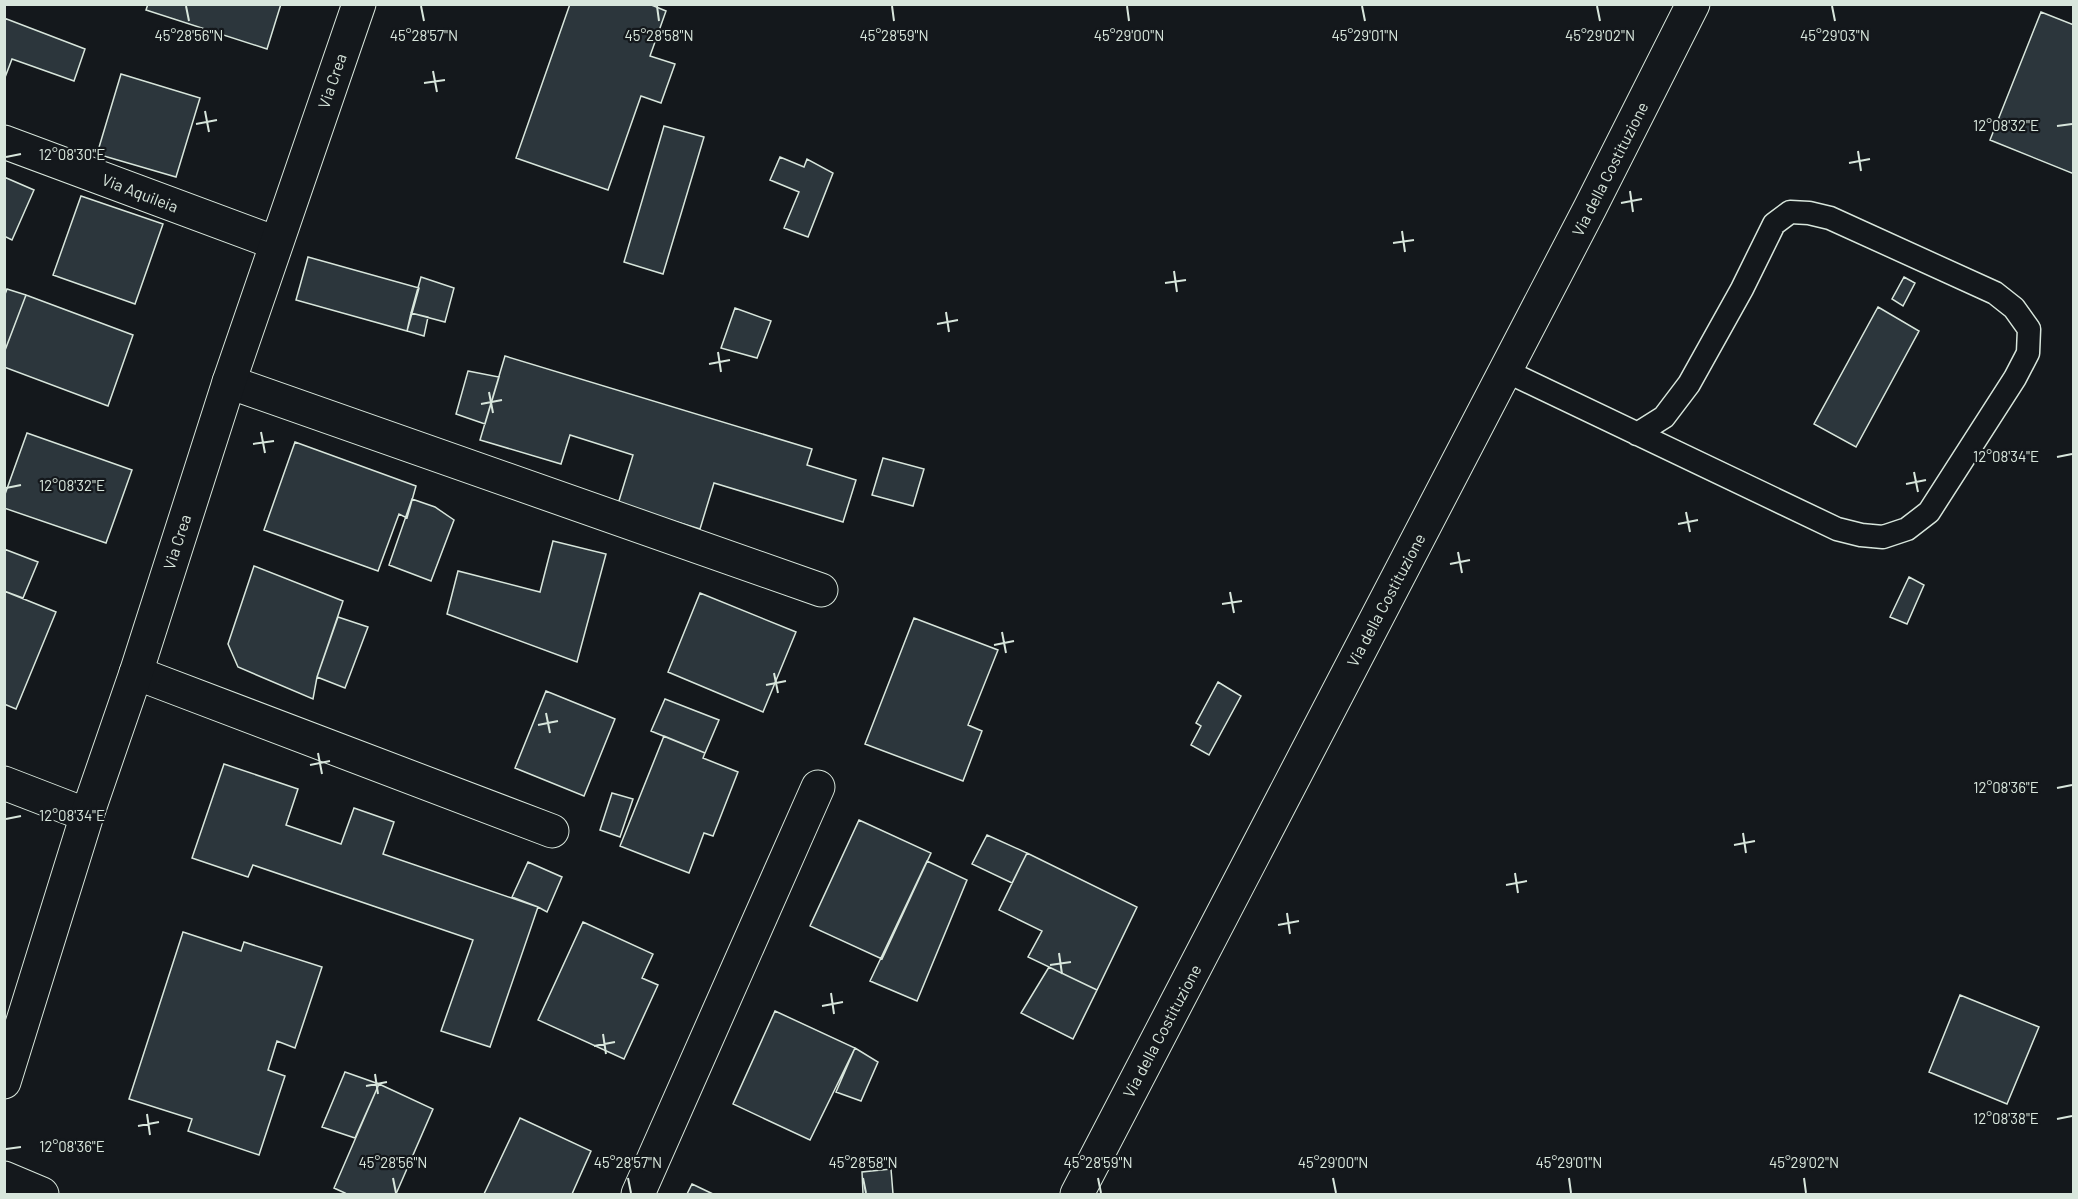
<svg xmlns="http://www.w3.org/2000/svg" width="2078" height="1199" viewBox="0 0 2078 1199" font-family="Barlow,sans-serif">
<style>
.building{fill:#2c363c;stroke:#d8e6dc;stroke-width:1.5}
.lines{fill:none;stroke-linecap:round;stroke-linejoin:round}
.lane-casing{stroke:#d8e6dc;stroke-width:25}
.street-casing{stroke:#d8e6dc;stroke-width:35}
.secondary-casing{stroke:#d8e6dc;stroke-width:35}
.lane{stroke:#14181c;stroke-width:22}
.street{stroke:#14181c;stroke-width:33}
.secondary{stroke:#14181c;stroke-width:33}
.ticks{fill:none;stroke:#d8e6dc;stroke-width:2}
.labels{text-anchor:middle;stroke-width:4.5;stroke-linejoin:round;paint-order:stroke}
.street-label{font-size:16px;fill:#d8e6dc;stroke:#14181c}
.ticks-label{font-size:15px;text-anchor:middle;fill:#d8e6dc;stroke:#14181c;stroke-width:4.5;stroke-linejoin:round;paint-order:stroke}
</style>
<rect width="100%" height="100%" fill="#14181c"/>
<path class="building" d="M148,4H281L267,49L146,10Z
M570,4H649L666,11L650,56L675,64L661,103L641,96L608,190L516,158Z
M2041,12L2074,25V174L1990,140Z
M4,18L85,49L74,81L12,59L4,80Z
M121,74L200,98L176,177L97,154Z
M664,126L704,137L663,274L624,262Z
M780,157L804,167L807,159L833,173L808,237L784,228L799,192L770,180Z
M4,177L34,190L12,240L4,236Z
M81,196L163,224L135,304L53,275Z
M308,257L419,288L407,331L296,300Z
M421,277L454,288L445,322L411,313Z
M1904,277L1915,283L1903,306L1892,299Z
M7,289L26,295L4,353V297Z
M26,295L133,335L108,406L4,367V353Z
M1878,307L1919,331L1856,447L1814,424Z
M735,308L771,321L757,358L721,348Z
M411,313L428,317L424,336L407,331Z
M505,356L812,449L807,465L856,480L843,522L714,483L700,529L618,504L633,455L570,435L561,464L480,440Z
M468,371L499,377L485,424L456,414Z
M27,433L132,470L106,543L4,508V497Z
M295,442L416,486L407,518L399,514L378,571L264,530Z
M883,458L924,469L913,506L872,495Z
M412,499L435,507L454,520L431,581L389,565Z
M553,541L606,554L577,662L447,614L458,571L540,592Z
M4,549L38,562L23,598L4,591Z
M254,566L343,601L317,677L313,699L238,667L228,644Z
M1909,577L1924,585L1907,624L1890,617Z
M4,591L56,612L16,709L4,704Z
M700,593L796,632L763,712L668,672Z
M338,617L368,627L345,688L317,677Z
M914,618L998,650L968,725L982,731L963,781L865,744Z
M1218,682L1241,696L1209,755L1191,745L1201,726L1196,723Z
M546,691L615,719L584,796L515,768Z
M665,699L719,720L705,753L651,731Z
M664,736L705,753L703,758L738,772L713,836L704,833L689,873L620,846Z
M224,764L298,789L286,825L341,844L354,808L394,822L383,854L538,907L490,1047L441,1031L473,940L253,865L248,877L192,858Z
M612,793L633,799L620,837L600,830Z
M859,820L931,853L882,959L810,926Z
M987,835L1027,853L1012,883L972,864Z
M1027,853L1137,907L1097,990L1028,957L1042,931L999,910Z
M927,861L967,880L917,1001L870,981Z
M528,862L562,877L547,912L538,907L512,897Z
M583,922L653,954L642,978L658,985L624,1059L538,1020Z
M183,932L241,951L244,942L322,967L295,1048L277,1041L268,1070L285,1076L259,1155L188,1131L192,1119L129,1099Z
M1049,967L1097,990L1073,1039L1021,1013Z
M1960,995L2039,1027L2007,1104L1929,1072Z
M775,1011L855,1048L810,1140L733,1104Z
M855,1048L878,1062L861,1101L836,1092Z
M345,1072L379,1084L355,1138L322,1127Z
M379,1084L433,1109L396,1194H344L345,1193L334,1188Z
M520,1118L591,1151L572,1194H484Z
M891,1169L893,1194H863L862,1172Z
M692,1184L713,1194H687Z"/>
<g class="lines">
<g class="lane-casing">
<path id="lane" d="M1506,371L1837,529L1861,535L1883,537L1907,529L1929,512L2015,378L2028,353L2029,329L2014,308L1995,293L1830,218L1809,213L1790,212L1774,224L1742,289L1689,384L1664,417L1637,434"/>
</g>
<g class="street-casing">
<path id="street" d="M4,142L276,243
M229,382L821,590
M136,673L552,831
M4,783L87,815
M4,1178L42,1194
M638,1194L818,787"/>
</g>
<g class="secondary-casing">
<path id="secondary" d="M4,1082L87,815L136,673L229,382L359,4
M1077,1194L1590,208L1693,4"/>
</g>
<use href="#lane" class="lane"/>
<use href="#street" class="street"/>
<use href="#secondary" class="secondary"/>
</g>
<path class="ticks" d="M186,6L189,21M421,6L424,21M657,6L659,21M892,6L894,21M1127,6L1129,21M1362,6L1365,21M1597,6L1600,21M1832,6L1835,21M433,71L437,92M424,83L445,80M205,111L209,132M196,124L217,120M2057,126L2072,124M1858,151L1861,171M6,157L21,154M1849,163L1870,159M1630,191L1633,212M1621,203L1642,199M1402,231L1405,252M1393,243L1414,240M1174,271L1177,292M1165,283L1186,280M946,312L949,332M937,324L958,320M718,352L721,372M709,364L730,360M489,392L493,413M481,404L502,400M261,432L265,453M253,444L274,441M2057,457L2072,454M1914,472L1918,492M1906,484L1926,480M6,488L21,485M1686,512L1690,532M1678,524L1698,520M1458,552L1462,573M1450,564L1470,560M1230,592L1234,613M1222,604L1242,601M1002,632L1006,653M994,645L1014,641M774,673L778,693M766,685L786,681M546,713L550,733M538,725L558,721M318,753L322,774M310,765L330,761M2057,788L2072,785M6,819L21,816M1743,833L1746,853M1734,845L1755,841M1515,873L1518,893M1506,885L1527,881M1287,913L1290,934M1278,925L1299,921M1059,953L1062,974M1050,965L1071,962M831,993L834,1014M822,1006L843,1002M603,1034L606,1054M594,1046L615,1042M375,1074L378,1094M366,1086L387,1082M147,1114L150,1135M2057,1119L2072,1116M138,1126L159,1122M6,1149L21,1147M393,1178L396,1193M628,1178L631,1193M863,1178L866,1193M1098,1178L1101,1193M1333,1178L1336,1193M1569,1178L1571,1193M1804,1178L1806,1193"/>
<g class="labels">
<g class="street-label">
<text transform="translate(332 81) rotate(-71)" y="6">Via Crea</text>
<text transform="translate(1610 169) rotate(-63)" y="6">Via della Costituzione</text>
<text transform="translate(140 193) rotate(21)" y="6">Via Aquileia</text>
<text transform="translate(177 542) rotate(-72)" y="6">Via Crea</text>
<text transform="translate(1386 600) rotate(-62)" y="6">Via della Costituzione</text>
<text transform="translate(1162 1031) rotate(-62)" y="6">Via della Costituzione</text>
</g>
</g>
<g class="ticks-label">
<text x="189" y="41">45°28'56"N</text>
<text x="424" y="41">45°28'57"N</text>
<text x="659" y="41">45°28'58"N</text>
<text x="894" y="41">45°28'59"N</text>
<text x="1129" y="41">45°29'00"N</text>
<text x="1365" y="41">45°29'01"N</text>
<text x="1600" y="41">45°29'02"N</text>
<text x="1835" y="41">45°29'03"N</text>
<text x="2006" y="131">12°08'32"E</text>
<text x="72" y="160">12°08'30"E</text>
<text x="2006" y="462">12°08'34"E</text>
<text x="72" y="491">12°08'32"E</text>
<text x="2006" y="793">12°08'36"E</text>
<text x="72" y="821">12°08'34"E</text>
<text x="2006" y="1124">12°08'38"E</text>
<text x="72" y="1152">12°08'36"E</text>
<text x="393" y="1168">45°28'56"N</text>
<text x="628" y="1168">45°28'57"N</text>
<text x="863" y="1168">45°28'58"N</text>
<text x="1098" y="1168">45°28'59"N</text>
<text x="1333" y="1168">45°29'00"N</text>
<text x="1569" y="1168">45°29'01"N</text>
<text x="1804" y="1168">45°29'02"N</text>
</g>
<rect width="2078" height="1199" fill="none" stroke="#d8e6dc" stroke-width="12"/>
</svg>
